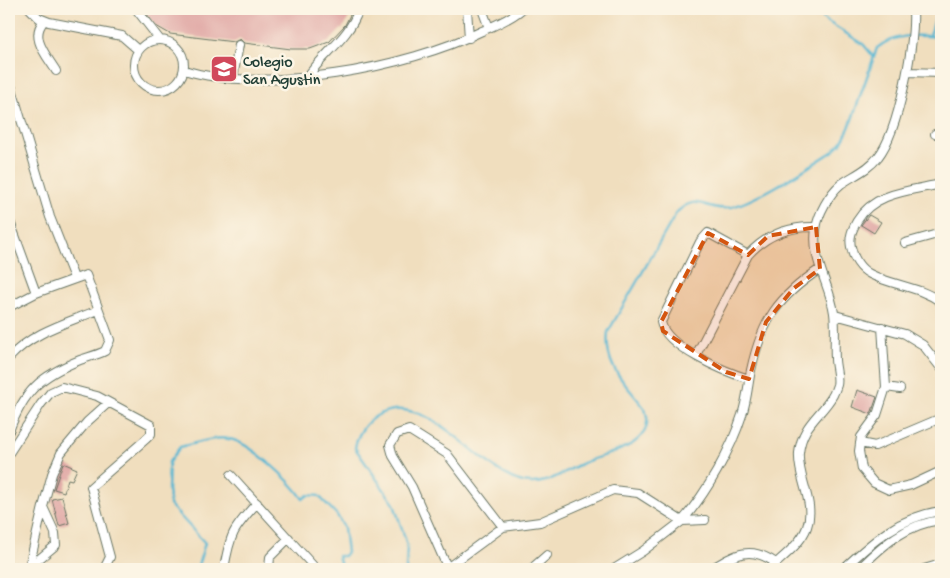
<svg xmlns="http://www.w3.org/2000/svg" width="950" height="578" viewBox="0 0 950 578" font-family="'Gochi Hand',sans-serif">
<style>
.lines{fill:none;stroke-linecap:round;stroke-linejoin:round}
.stream{stroke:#54b6d2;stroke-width:2.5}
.building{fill:#dea09f}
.minor-casing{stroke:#687564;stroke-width:10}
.minor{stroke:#fff;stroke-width:8}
.marked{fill:#d45610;fill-opacity:0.2;stroke:#d45610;stroke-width:4;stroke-dasharray:10 6;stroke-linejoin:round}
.labels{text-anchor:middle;stroke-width:5;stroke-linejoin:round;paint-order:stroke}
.poi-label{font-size:16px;fill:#1f3d34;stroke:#fcf5e5;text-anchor:start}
</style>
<rect width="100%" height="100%" fill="#fcf5e5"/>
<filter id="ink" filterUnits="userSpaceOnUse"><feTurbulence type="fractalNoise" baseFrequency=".02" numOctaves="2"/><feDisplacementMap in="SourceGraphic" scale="10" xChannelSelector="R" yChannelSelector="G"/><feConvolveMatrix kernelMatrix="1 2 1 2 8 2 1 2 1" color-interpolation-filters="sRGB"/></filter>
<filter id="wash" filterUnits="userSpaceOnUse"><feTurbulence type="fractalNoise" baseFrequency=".0096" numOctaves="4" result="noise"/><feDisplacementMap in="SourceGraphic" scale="20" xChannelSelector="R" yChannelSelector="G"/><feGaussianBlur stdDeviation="1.12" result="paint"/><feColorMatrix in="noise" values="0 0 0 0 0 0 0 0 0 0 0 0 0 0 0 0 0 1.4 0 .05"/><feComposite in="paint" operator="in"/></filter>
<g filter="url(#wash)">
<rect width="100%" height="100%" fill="#f0debe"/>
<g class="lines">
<path class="stream" d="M815,9L825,20L863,44L873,56
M930,36L938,9
M197,569L205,543L170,505L168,490L169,462L180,447C194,444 215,436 229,439C250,442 291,481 303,499L308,495L319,496L337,515L344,528L347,552L344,556H338L342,569
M406,569L407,545L394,504L355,448C357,435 365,422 378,415C429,388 480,472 523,482C547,487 562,472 583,463C606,453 659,446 645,409C625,382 604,368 608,332L677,212C699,192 705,211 727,208C754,203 807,168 832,152L841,143L849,128L877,48C895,33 919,35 941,37"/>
</g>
<g id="blocks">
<path class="building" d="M143,9H353L345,25L329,42L310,49H291L244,43L240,39L234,42L170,34L156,26Z
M869,215L881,222L874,233L861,225Z
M857,390L877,397L871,414L852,407Z
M63,463L77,469L72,480L68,479L64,492L54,489Z
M62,497L69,523L59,526L52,499Z"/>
</g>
</g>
<g filter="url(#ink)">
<use href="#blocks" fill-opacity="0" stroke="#687564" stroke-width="1"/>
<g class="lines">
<g class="minor-casing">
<path id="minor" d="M30,9L39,18L49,22L122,36L138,50
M136,9L160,40
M467,9L469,38
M482,9L489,28
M44,21C29,37 47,56 56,71
M134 65a25 25 0 1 1 50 0a25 25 0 1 1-50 0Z
M184,70C265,95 407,68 482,31C495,25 511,19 522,9
M907,72L941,73
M308,76C325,52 349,38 359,9
M233,77L239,45
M9,79L50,217L74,278
M935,134H941
M941,184C910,191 874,192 857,221C852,230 849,237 851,247C853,258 860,269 870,274C893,286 919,286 941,302
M9,219L36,293
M905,243L941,233
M748,255L708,233L700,242L661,322C665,347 726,372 749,379
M9,307L36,293L86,275L110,340L105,351C97,355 88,357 80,360C40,376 24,391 9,431
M835,315L905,334L923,345L941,368
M882,327L886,387L877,415L861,437L859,451L862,469L874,483L889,490L911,485L941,471
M696,355L748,255C766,235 790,226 816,227
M9,358C32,332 67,323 98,310
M886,387L900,389
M860,443L875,446L941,418
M9,453L41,404L51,392L62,387L97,396L151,425V434L146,439L91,487L110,557L104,569
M231,475L316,569
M29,567L43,507
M447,568L503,527
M27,569L56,545L55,533L43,507L52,474L61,453L87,422L108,403
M224,569C230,534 233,529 257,503
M269,569L270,557L289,538
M448,569L412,487L393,456L390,445L397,434L409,430L447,454L503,527L540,522L613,490L638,493L682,521C706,494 731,450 742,415C747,400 748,385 751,370C762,320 778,297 820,269
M531,569L547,555
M614,569L643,551L682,521L705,520
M711,569C736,554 750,545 776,563
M770,569C782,557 801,544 807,527C816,502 797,478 799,453C802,424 821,416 833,395C834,393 836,388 837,385C839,377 835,367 835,359C834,344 836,328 834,313C830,284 811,260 816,229C818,214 829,194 841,184C854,175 868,170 878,157C899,131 915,43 913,9
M843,569C873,541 899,517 941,511
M859,569C883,545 906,524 941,520
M924,569L941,564"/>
</g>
<use href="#minor" class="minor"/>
</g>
</g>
<path class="marked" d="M816,227L820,269L794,288L766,322L749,379L726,372L663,331L661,322L708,233L748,255L768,236Z"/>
<defs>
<g id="university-square" transform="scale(1.4375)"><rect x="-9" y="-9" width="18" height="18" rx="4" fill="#d1495b" stroke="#fcf5e5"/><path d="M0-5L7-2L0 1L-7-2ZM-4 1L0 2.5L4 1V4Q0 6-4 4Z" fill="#fff"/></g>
</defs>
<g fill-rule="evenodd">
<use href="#university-square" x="224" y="69"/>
</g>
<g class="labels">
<g class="poi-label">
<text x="243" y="66">Colegio<tspan x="243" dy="18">San Agustin</tspan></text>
</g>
</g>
<rect width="950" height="578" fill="none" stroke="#fcf5e5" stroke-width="30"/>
</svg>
